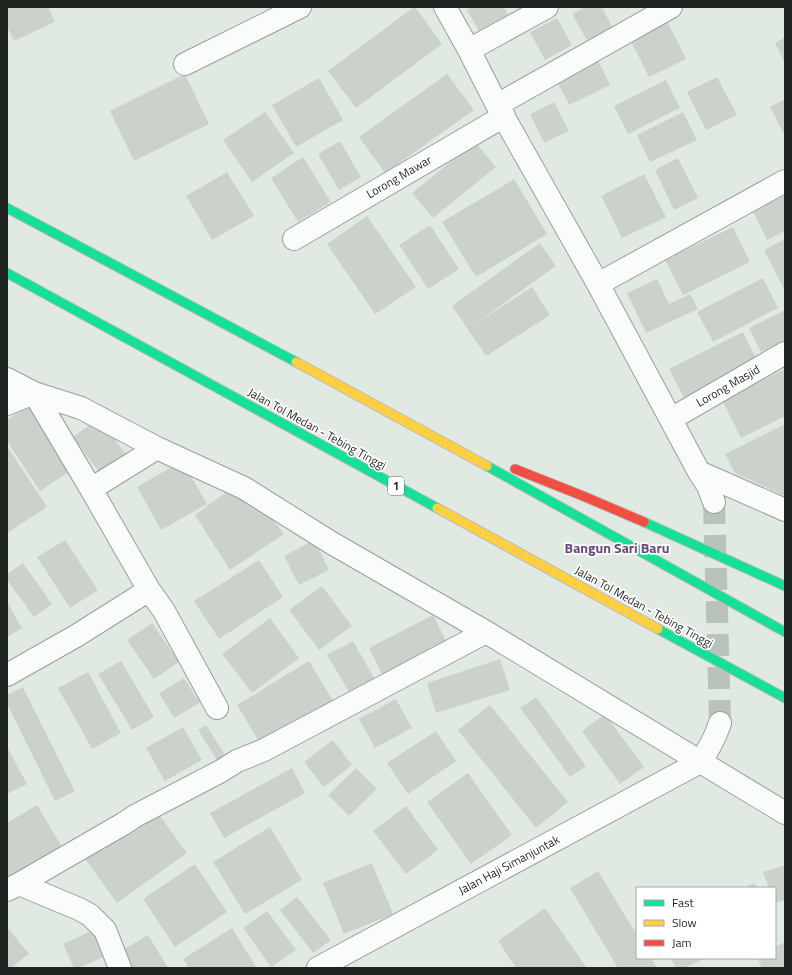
<svg xmlns="http://www.w3.org/2000/svg" width="792" height="975" viewBox="0 0 792 975" font-family="'Titillium Web',sans-serif">
<style>
.building{fill:#cbd2cc}
.lines{fill:none;stroke-linecap:round;stroke-linejoin:round}
.street-tunnel{stroke:#b9c2bb;stroke-width:22;stroke-dasharray:22 11;stroke-linecap:butt}
.street-casing{stroke:#99a09a;stroke-width:24}
.fast-casing{stroke:#babbbe;stroke-width:11}
.slow-casing{stroke:#babbbe;stroke-width:11}
.jam-casing{stroke:#babbbe;stroke-width:11}
.street{stroke:#fafcfb;stroke-width:22}
.fast{stroke:#16e098;stroke-width:9}
.slow{stroke:#ffcf43;stroke-width:9}
.jam{stroke:#f24e42;stroke-width:9}
.labels{text-anchor:middle;stroke-width:3.5;stroke-linejoin:round;paint-order:stroke}
.shield{fill:#fff;stroke:#626662;stroke-width:1}
.shield-label{font-size:11px;font-weight:bold;fill:#1e241f}
.street-label{font-size:12px;fill:#1e241f;stroke:#fff}
.quarter-label{font-size:14px;font-weight:bold;fill:#694781;stroke:#fff}
</style>
<rect width="100%" height="100%" fill="#e0eae2"/>
<path class="building" d="M7,7H48L55,22L14,41L7,27Z
M414,7H415L442,44L356,108L328,71Z
M472,7H504L513,24L484,40L467,10Z
M585,7H602L612,27L587,40L572,14Z
M557,18L572,45L545,60L530,32Z
M666,19L686,59L649,77L629,37Z
M785,37V63L775,43Z
M595,54L610,85L569,105L554,75Z
M185,74L209,124L134,161L110,111Z
M447,74L474,110L385,173L359,137Z
M717,77L737,115L706,130L687,92Z
M319,78L343,120L296,147L272,105Z
M666,80L680,108L628,134L614,106Z
M785,99V137L770,107Z
M554,102L569,131L544,143L530,114Z
M265,112L294,153L252,182L223,140Z
M683,112L697,140L650,162L637,135Z
M340,141L361,177L339,190L318,154Z
M475,142L496,167L433,218L412,193Z
M303,157L331,202L298,222L271,178Z
M678,158L698,198L674,210L655,170Z
M227,172L254,216L212,240L186,196Z
M644,174L666,217L622,238L601,196Z
M514,179L547,234L476,277L442,222Z
M783,195L785,199V231L767,240L752,210Z
M367,216L416,287L375,314L327,244Z
M430,225L459,269L428,289L399,245Z
M733,227L750,262L683,295L665,260Z
M785,239V291L764,250Z
M540,243L556,266L475,324L532,287L550,315L486,356L452,306Z
M763,278L778,308L713,342L697,312Z
M657,279L669,304L690,294L698,309L646,333L627,293Z
M785,310V340L761,352L749,328Z
M743,332L758,362L684,398L669,369Z
M785,369V416L741,438L722,400Z
M30,404L73,469L40,491L7,441V420Z
M99,418L127,456L101,475L73,437Z
M785,424V496L735,473L725,454Z
M7,446L47,507L7,533Z
M182,461L207,504L161,530L137,487Z
M232,488L258,501L284,534L230,570L195,515Z
M65,540L98,590L70,608L37,557Z
M314,540L329,570L299,585L284,556Z
M259,560L283,597L219,639L194,601Z
M23,563L52,604L34,617L7,580V574Z
M322,586L352,626L319,650L289,610Z
M7,602L22,628L7,637Z
M433,615L449,647L385,680L369,648Z
M270,618L299,658L252,693L222,654Z
M152,623L179,662L154,679L127,640Z
M353,641L377,683L352,697L327,655Z
M500,659L510,690L436,713L427,683Z
M121,661L154,717L132,730L98,674Z
M309,661L334,702L261,745L237,705Z
M88,672L121,733L92,749L58,688Z
M184,678L200,703L174,718L159,693Z
M23,687L75,791L55,801L7,704V695Z
M536,697L586,766L570,777L520,708Z
M396,699L412,728L375,748L359,719Z
M490,705L568,802L536,828L458,730Z
M605,714L644,767L620,784L582,731Z
M206,725L227,758L219,763L198,730Z
M183,727L202,760L165,781L146,748Z
M436,731L456,761L408,794L387,763Z
M333,740L352,765L324,787L304,762Z
M7,747L27,784L7,794Z
M292,768L305,793L224,838L210,813Z
M356,768L377,789L349,816L328,795Z
M468,773L512,835L471,864L427,802Z
M37,805L65,852L13,883L7,874V823Z
M406,806L438,850L406,874L373,831Z
M155,809L187,853L117,903L85,859Z
M270,827L302,880L245,914L213,862Z
M372,863L393,914L344,934L323,883Z
M195,864L227,912L175,947L143,899Z
M785,865V900L775,903V888H769L763,872Z
M598,871L637,935V958H651L657,968H618L570,888Z
M754,883L757,888H744Z
M297,897L331,940L313,953L280,910Z
M545,908L587,968H516L498,941Z
M267,911L296,950L271,967L243,928Z
M7,927L29,954L11,968H7Z
M232,928L257,968H189L183,959Z
M94,930L106,956L78,968H74L63,944Z
M148,935L168,968H128L119,952Z
M785,942V968H762L757,958H775V947Z
M671,958H705L685,968H676Z"/>
<g class="lines">
<path class="street-tunnel" d="M714,502L720,723"/>
<g class="street-casing">
<path id="street" d="M445,7L469,50L497,105L598,284L699,472L708,486L714,502
M469,50L547,7
M185,64L300,7
M497,105L671,7
M294,239L504,116
M598,284L785,181
M7,379L34,393L81,408L157,448L244,488L330,542L486,632L785,813
M34,393L91,489L149,590
M7,404L34,393
M671,419L785,353
M699,472L785,510
M91,489L157,448
M7,675L76,636L149,590L164,611L217,708
M19,884L79,909L90,915L105,930L120,968
M7,890L19,884L123,824L135,816L221,771L237,761L264,750L486,632
M318,968L700,762C710,748 715,738 720,723"/>
</g>
<g class="fast-casing">
<path id="fast" d="M7,208L296,362
M7,273L437,508
M487,466L785,632
M644,522L785,586
M658,629L785,698"/>
</g>
<g class="slow-casing">
<path id="slow" d="M296,362L487,466
M437,508L658,629"/>
</g>
<g class="jam-casing">
<path id="jam" d="M515,469L583,496L644,522"/>
</g>
<use href="#street" class="street"/>
<use href="#fast" class="fast"/>
<use href="#slow" class="slow"/>
<use href="#jam" class="jam"/>
</g>
<g class="labels">
<rect class="shield" x="388" y="477" width="16" height="18" rx="3"/>
<g class="shield-label">
<text x="396" y="490">1</text>
</g>
<g class="street-label">
<text transform="translate(399 177) rotate(-30)" y="4">Lorong Mawar</text>
<text transform="translate(728 386) rotate(-30)" y="4">Lorong Masjid</text>
<text transform="translate(317 429) rotate(29)" y="4">Jalan Tol Medan - Tebing Tinggi</text>
<text transform="translate(644 607) rotate(29)" y="4">Jalan Tol Medan - Tebing Tinggi</text>
<text transform="translate(509 865) rotate(-28)" y="4">Jalan Haji Simanjuntak</text>
</g>
<g class="quarter-label">
<text x="617" y="553">Bangun Sari Baru</text>
</g>
</g>
<rect width="792" height="975" fill="none" stroke="#1e241f" stroke-width="16"/>
<rect x="636" y="887" width="140" height="72" fill="#ffffff" stroke="#a5a7a5"/>
<rect x="644" y="900" width="20" height="6" fill="#16e098" stroke="#a5a7a5"/>
<text x="672" y="907" font-size="12" fill="#1e241f">Fast</text>
<rect x="644" y="920" width="20" height="6" fill="#ffcf43" stroke="#a5a7a5"/>
<text x="672" y="927" font-size="12" fill="#1e241f">Slow</text>
<rect x="644" y="940" width="20" height="6" fill="#f24e42" stroke="#a5a7a5"/>
<text x="672" y="947" font-size="12" fill="#1e241f">Jam</text>
</svg>
